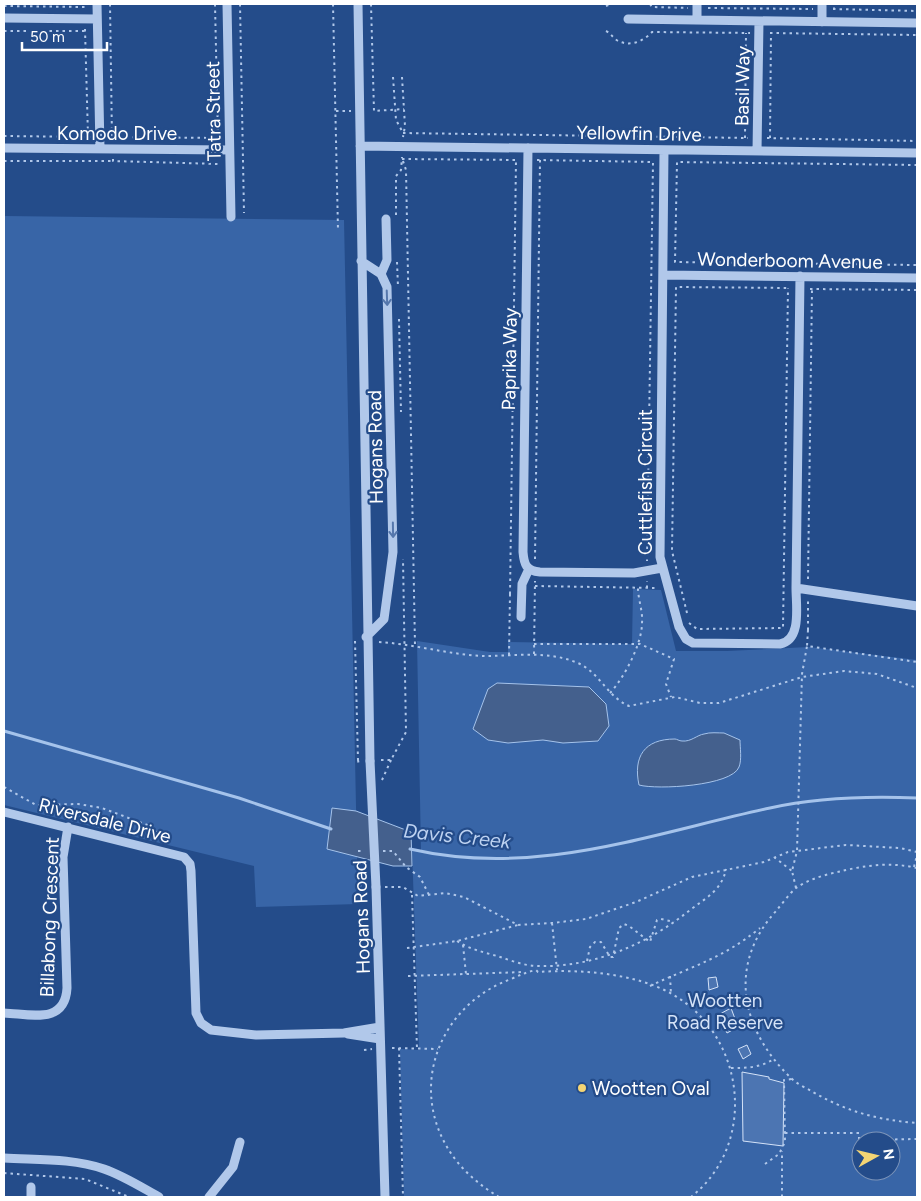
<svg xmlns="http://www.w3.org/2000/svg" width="921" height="1201" viewBox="0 0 921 1201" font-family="Figtree,sans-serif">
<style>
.green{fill:#3865a7;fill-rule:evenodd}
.water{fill:#44608d;stroke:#a5c3eb}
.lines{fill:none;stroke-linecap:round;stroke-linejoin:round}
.stream{stroke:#a5c3eb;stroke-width:3}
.building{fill:#4c75b2;stroke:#d5e3f8}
.path{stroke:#b1c8ea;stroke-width:2;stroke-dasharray:2.5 4;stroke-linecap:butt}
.minor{stroke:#b1c8ea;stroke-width:9}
.path-bridge{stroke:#b1c8ea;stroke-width:2;stroke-dasharray:2.5 4;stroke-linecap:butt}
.minor-bridge{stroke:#b1c8ea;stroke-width:9}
.oneway{stroke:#5577ac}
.poi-dot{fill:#f4d574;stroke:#244c8a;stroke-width:2}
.labels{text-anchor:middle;stroke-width:4.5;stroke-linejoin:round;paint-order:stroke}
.street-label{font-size:19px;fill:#fff;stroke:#244c8a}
.park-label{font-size:19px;fill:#d5e3f8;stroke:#244c8a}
.poi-label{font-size:19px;fill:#fff;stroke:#244c8a;text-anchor:start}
.water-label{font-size:20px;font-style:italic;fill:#bdd2f1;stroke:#244c8a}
</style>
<rect width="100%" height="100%" fill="#244c8a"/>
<path class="green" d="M4,216L344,220L358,904L256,907L254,866L4,805Z
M633,589L661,590L676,651H727L809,647L917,660V1197H404L400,1049L419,1050L412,849L421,851L417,641L490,652H508V642L632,644ZM861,1141H891V1171H861Z"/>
<path class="water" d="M497,683L589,687L606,704L609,726L598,741L563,743L543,740L508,743L488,740L473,729L488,689Z
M724,733L740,740C740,747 742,760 739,767C732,786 657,790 639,785C633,757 644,739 675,739C677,739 679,741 682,741C691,742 697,735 704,734C710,732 718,733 724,733Z
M332,808L356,811L411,832L412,866H393L327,849Z"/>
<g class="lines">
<path class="stream" d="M4,731L239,798L331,829
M410,849C536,878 649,834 770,808C819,797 868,796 917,798"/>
</g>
<path class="building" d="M716,977L718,987L709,990L708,978Z
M731,1008L738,1027L727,1033L718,1015Z
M747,1045L751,1054L743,1059L738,1049Z
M742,1072L769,1077V1079L784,1083L783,1146L743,1141Z"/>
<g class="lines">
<path class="path" d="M110,4L112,139
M215,4L218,139
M240,4L244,213
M333,4L338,230
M371,4L374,111L404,109
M650,4L652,7L688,8
M4,6L85,7
M606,6L611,4
M708,8L813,9
M833,9L917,11
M834,10V4
M85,29L88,136
M4,31H86
M606,31C610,33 612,36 615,39C628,48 643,42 652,32L750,33
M770,33L917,35
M393,77L396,120L402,131
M402,77L405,126L403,137
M336,111H351
M403,133L748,138
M4,136L91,137
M113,137L218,138
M745,138L746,33
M767,138L917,141
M770,138L771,33
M113,159V161L219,164
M402,159L517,160
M537,160L653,162L647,561
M4,161H113
M403,161L406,170L415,646
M917,165L677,162L675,262L917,265
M396,215V176L401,170L402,157
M397,262L398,287
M810,289L917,290
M399,319L401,412
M535,559L540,160
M808,579L812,289
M535,586L657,588
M647,588V581
M510,594L516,160
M687,613L672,551L676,287L790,288
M689,623L697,629L783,628L788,288
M808,630V601
M808,630L807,646L917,662
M355,641L358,760H361
M379,642C414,644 450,655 485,656C517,656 550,650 580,664C600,674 608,697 629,706L675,697L700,703H719L802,677L844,671L877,674L917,688
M534,644H640L674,659L666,684L671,697
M534,654L535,581
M509,655L510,594
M610,693C624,678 642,644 642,623C643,611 638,599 638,588
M381,760H391L406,732L403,559
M4,787L36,805L78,804L102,808L150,826L166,839V843
M358,851H363
M383,851H393L406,867L420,877L429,895
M774,857L792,871
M914,867L917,855
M917,868C893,862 866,865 842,871C827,874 809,879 796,888C789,894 782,904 776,911C727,965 741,1030 791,1078C797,1084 806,1088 813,1092C847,1112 879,1120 917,1123
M385,887H403L418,896L445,893L464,897L518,925L552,923L586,919L636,902L692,877L764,862L788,852L846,845L900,848L917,852
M796,888L792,871L797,851L802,674L807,646
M412,895L417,1049
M552,923L557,970
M457,941C469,949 483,952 497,956C510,960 524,966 538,966C592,968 648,944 690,910C706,898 722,890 726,869
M463,945L466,974
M407,948L457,941L518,925
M587,961L590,947L595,942H601L610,957H613L619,928L624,924L629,926L650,942L657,920L661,919L674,922
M408,976L524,972
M670,976L671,994
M650,986C692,966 722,959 760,928
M392,1048L438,1049
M399,1048L403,1197
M364,1050L372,1049
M731,1068C747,1068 759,1068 774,1059
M785,1133H859V1140L917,1139
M765,1164L779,1154L785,1142L784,1080L792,1079
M4,1173L85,1179L129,1197
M499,1197C479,1185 459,1168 447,1147C409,1082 442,1004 511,979C520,975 527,972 536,970L538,972C579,969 635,973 672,994C746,1036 758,1144 691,1197
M782,1197V1151"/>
<path class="minor" d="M97,4L100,149
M227,4L231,217
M358,4L370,761
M4,18L97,19
M628,19L917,23
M697,20V4
M822,22V4
M360,146L917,153
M4,148L229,150
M528,148L523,552C524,564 526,571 540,572L634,573L662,568
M664,150L660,557L679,627L686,639L693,643L780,644C802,640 796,606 796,588L800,276
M757,151L759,21
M361,261L381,274L387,287L393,552L384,619L366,637
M381,274L387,260L386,219
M663,275L917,278
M796,588L917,606
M521,617L522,584L529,569
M4,812L184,857L190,864L191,871L196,1013L201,1023L211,1030L256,1035L344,1033L380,1027
M376,887L385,1197
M4,1013C30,1014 65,1025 67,988L63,857L68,827
M348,1034L380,1039
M4,1158C37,1160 72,1158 104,1169C124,1176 141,1187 159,1197
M31,1187V1197
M209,1197L233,1167L240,1142"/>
<path class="path-bridge" d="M358,760L359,766
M382,780L391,760
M360,887L364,873"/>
<path class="minor-bridge" d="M370,761L376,887"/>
</g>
<defs><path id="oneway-shaft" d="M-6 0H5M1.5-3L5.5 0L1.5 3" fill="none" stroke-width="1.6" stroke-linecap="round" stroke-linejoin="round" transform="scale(1.25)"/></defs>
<g class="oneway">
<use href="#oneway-shaft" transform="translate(387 298) rotate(88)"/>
<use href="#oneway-shaft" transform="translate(393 530) rotate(89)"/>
</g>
<circle class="poi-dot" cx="582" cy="1088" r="5"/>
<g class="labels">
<g class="street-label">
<text transform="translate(742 86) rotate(-89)" y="7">Basil Way</text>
<text transform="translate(213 111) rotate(-91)" y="7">Tatra Street</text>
<text x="117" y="140">Komodo Drive</text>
<text transform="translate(639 133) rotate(1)" y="7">Yellowfin Drive</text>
<text transform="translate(790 260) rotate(1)" y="7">Wonderboom Avenue</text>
<text transform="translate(509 359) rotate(-89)" y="7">Paprika Way</text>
<text transform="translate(375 447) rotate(-91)" y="7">Hogans Road</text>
<text transform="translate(645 482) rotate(-90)" y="7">Cuttlefish Circuit</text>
<text transform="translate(105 820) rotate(14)" y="7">Riversdale Drive</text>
<text transform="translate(49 917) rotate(-88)" y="7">Billabong Crescent</text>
<text transform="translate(361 917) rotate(-92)" y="7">Hogans Road</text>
</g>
<g class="park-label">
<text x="725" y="1007">Wootten<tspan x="725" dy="22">Road Reserve</tspan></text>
</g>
<g class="poi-label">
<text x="592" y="1095">Wootten Oval</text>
</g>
<g class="water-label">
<text transform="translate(457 836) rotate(6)" y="7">Davis Creek</text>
</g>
</g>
<rect width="921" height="1201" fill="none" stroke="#ffffff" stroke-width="10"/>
<g transform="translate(876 1156) rotate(82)"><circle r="24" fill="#244c8a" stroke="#7c94b9"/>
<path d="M0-4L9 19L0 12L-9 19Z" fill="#f4d574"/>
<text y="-8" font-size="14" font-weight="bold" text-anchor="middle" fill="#ffffff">N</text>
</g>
<path d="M22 42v8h85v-8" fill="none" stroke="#ffffff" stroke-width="2.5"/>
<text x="30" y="42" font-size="15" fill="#ffffff" stroke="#244c8a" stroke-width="4" paint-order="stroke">50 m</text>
</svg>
